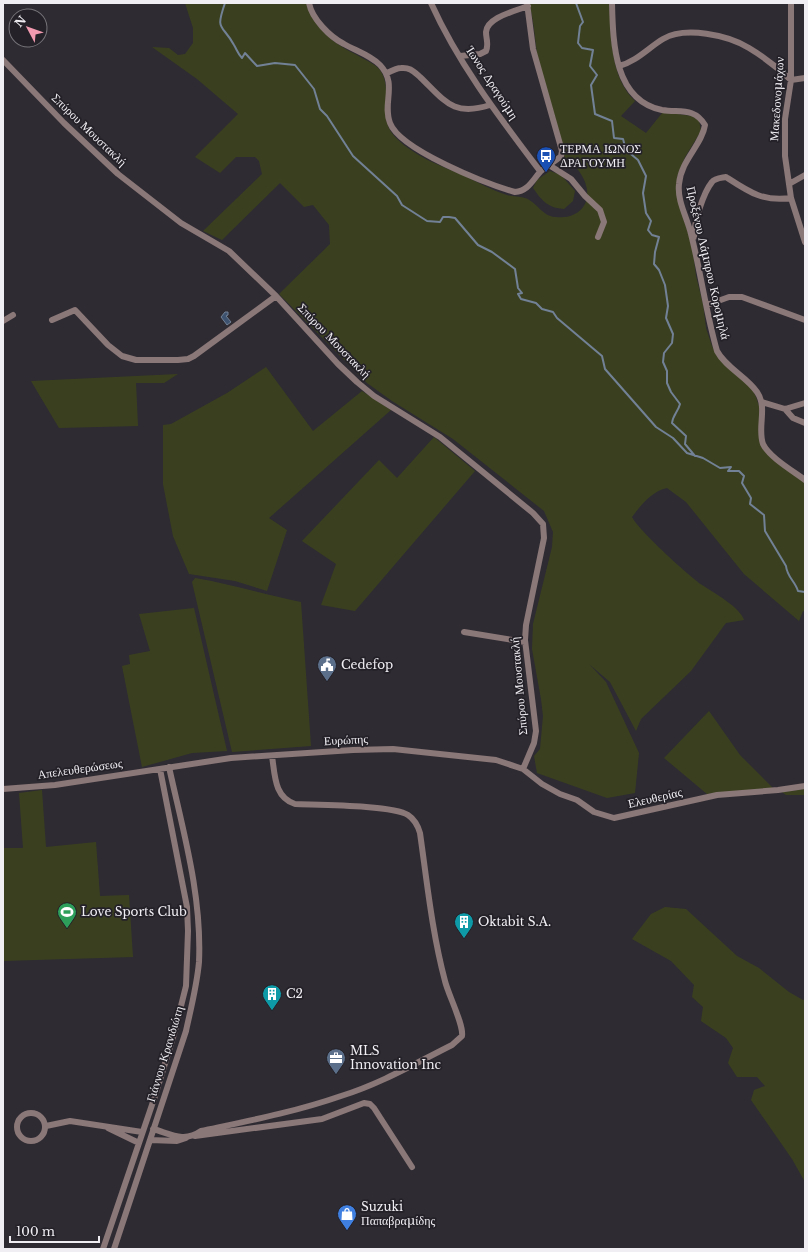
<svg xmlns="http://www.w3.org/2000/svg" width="808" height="1252" viewBox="0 0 808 1252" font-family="'Libre Baskerville',serif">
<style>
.green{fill:#3a401f}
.water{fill:#3c526e;stroke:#728196}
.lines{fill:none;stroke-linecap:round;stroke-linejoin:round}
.stream{stroke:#728196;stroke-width:2}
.minor{stroke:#8a7778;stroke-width:6}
.labels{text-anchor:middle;stroke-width:3.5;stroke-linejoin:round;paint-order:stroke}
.street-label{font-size:12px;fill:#f0eef3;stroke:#242128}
.poi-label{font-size:12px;fill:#f0eef3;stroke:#242128;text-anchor:start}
</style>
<rect width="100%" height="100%" fill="#2e2b32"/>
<path class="green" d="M185,3H306C315,28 331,42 355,54C363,59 374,63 380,70C395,93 375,117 396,138C414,156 440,166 463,175C477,182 491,190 507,195C513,197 519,196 525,198C537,202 542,216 555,217C569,219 585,213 587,197C589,183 579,169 569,160C566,158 562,156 561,152C552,124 544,94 539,66C535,45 535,24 529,3H609C612,36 609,76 635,101L621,116L646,133L663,112L692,116L699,120L701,131L685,157L677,177L678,201L692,245L696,276L703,304L706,328L712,346L717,356L750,384L756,397L759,406L762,447L805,483V612L803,611L799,621L744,574L686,502L667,488C652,491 641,505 632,517C638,530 689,576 702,585C714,593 740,607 744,620L726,623L723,627L691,671L641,719L636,731L610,682L589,664L606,682L639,753L635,793L607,798L537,773L534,756L540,749L543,716L541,699L532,649L533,624L552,547L553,532L544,511L453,439L392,401L367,383L279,294L330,244L329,225L313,205L304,207L280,183L222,240L203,231L262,174L259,161L255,157H236L220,173L195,157L238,114L197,79L152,47L169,48L178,55L185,54L193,43V28Z
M550,171L561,175L575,191L573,201L564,209C548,208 542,201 533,188L537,180Z
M266,367L313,431L362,391L391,410L269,518L287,530L267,591L235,581L189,574L173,536L163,484V425L171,424L227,393Z
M178,374L164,383H136L138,426L59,428L31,381Z
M434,437L475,471L355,611L321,605L336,564L302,541L379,460L397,478Z
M195,578C231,584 266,595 301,602L311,746L232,752L192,582Z
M194,608L227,751L192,753L142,767L122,666L130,664L129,655L150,651L139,614Z
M709,711L740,755L774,789L707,794L664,758Z
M805,789V795H786L782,792Z
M42,790L46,847L96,842L100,896L129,895L133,957L3,961V848H23L19,793Z
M665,907L686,909L737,956L759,968L789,992L803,1000L805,999V1182L792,1159L751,1100L754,1090L765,1086L757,1077H737L728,1063L733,1048L726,1038L701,1021L703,1007L692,997L694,985L671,961L632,939L651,914Z"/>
<path class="water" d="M225,312H228V315L226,316L231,322L227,325L221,317Z"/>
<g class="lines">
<path class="stream" d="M225,3C215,32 222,23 234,45C237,50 238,54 242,58L245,53L257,66L275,63L295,65L314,89L320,109L327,116L353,156L397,196L402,205L427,221L440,222L443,217H449L455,218L478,245L492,252L515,269L518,288L522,293L518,294L521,299L536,303L542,309L553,312L557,318L602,356L605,369L656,427L673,438L687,453L703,458L720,468L731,467L728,471H739L744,476L742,483L751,498L750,504L764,515L765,531L786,566C787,577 795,581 798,591L805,592
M576,3L583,22L580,26L578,43L582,48L593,50L590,66L597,75L591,85L595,114L612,121L614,138L623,139L626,150L638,160L646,176L643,193L646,213L651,221L648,230L652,235L659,237L655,252L654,264L659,270L665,285L668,306L666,318L673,334L672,343L664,353L663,362L667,371V383L671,392L680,404C678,412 673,415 672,423L686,436L685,444L695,456"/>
<path class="minor" d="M309,3C312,19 330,37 344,44C356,51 370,55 380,65C398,84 382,103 390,123C400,150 487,184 515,192C528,191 532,181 540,172C546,166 555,162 561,156L562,151L533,49L527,3
M431,3C459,65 500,118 540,171
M612,3C613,43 614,100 662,110C680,113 694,107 705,125C702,145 681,160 679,184C677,201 687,217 691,234C701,273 706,313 717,351C726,368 746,376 757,392C768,408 757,427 763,444C769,457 793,471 805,480
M791,3V80L785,119V156L791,198L805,242
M460,56L480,54L486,51C489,44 486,39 486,32C487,17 516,11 528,6
M3,60L64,123L118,174L181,223L229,251L276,296L338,364L357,382L374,396L440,437L533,513L543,524L544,538L526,625L525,640L536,731L534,743L523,769
M619,66C637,61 648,48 663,39C685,26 728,35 749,48C764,57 778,68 791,80L805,78
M387,73C391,71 397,68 401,68C410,67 414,72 420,77C445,101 453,117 490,105
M549,165L571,179L585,196L600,210L604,222L598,237
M789,184L805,175
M694,237C694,223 703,193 712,182C715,178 721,178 726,177C749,192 763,202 791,198
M707,305L729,297H742L805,320
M52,320L75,310L108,345L122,356L136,360H178L188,359L194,356L276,296
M3,321L13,315
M762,402L785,409L805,403
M785,409L793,418L805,423
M464,632L525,642
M3,789L55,785L231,758L353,750L393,749L496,760L523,769L542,784L560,794L577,800L594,812L614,818L717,795L778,790L805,786
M17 1127a14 14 0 1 1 28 0a14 14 0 1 1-28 0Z
M46,1126L70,1121L142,1132
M108,1128L139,1143
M153,1129C171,1134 184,1143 201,1131C248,1121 295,1112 341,1096C380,1084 416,1063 452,1045L462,1036C464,1025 448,994 445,981C432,932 427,882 420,833C418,826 414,819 408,815C393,805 318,805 295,804C274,797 275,775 272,756
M195,1136L322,1119L364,1103L370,1104L374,1108L412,1167
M150,1140L177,1141L186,1138
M103,1249L155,1096L174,1034L186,986L188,931L187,907L160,769
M114,1249L186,1031C191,1008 197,985 199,962C202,895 183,831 169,767"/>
</g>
<defs>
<g id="bus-pin" transform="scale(1)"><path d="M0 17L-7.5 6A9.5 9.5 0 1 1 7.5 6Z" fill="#1a4fb4" stroke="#242128"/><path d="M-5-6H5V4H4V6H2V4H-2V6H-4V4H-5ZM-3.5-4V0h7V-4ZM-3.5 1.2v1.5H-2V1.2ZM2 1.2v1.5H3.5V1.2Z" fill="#fff"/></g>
<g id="civic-pin" transform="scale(1)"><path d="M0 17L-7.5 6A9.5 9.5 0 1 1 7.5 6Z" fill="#5c6f8a" stroke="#242128"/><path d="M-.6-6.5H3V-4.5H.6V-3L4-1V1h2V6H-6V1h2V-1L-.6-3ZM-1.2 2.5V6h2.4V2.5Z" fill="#fff"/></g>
<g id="stadium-pin" transform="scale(1)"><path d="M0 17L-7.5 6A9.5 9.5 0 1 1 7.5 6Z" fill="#2e9e5b" stroke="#242128"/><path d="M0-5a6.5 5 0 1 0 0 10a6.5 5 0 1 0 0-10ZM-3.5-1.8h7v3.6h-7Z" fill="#fff"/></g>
<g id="building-pin" transform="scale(1)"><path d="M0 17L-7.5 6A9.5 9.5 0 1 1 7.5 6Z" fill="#0f9aa8" stroke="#242128"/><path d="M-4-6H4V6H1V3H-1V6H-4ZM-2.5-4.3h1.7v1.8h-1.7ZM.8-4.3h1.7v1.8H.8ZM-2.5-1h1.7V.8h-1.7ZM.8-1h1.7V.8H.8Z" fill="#fff"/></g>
<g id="office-pin" transform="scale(1)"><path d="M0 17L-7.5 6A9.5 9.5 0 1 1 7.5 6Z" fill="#5c6f8a" stroke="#242128"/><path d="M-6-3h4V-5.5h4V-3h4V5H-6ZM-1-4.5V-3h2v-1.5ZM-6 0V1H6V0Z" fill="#fff"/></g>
<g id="shop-pin" transform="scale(1)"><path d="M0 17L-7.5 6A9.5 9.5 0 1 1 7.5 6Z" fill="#3f7fe0" stroke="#242128"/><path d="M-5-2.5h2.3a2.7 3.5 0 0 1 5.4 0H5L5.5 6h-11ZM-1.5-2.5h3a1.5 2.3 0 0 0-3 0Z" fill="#fff"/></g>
</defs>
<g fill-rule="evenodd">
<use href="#bus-pin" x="546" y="156"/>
<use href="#civic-pin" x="327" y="665"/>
<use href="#stadium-pin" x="67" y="912"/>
<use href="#building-pin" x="464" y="922"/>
<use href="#building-pin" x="272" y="994"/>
<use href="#office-pin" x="336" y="1058"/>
<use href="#shop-pin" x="347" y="1214"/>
</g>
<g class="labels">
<g class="street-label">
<text transform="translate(492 83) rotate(57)" y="4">Ίωνος Δραγούμη</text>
<text transform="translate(777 99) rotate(-86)" y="4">Μακεδονομάχων</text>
<text transform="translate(89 130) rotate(44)" y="4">Σπύρου Μουστακλή</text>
<text transform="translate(708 263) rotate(77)" y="4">Προξένου Λάμπρου Κορομηλά</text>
<text transform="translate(334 341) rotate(46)" y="4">Σπύρου Μουστακλή</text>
<text transform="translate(519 686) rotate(-95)" y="4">Σπύρου Μουστακλή</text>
<text transform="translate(346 740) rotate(-3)" y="4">Ευρώπης</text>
<text transform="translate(80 769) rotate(-8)" y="4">Απελευθερώσεως</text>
<text transform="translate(655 798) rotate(-13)" y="4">Ελευθερίας</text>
<text transform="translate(165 1054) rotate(-73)" y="4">Γιάννου Κρανιδιώτη</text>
</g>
<g class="poi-label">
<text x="560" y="153">ΤΕΡΜΑ ΙΩΝΟΣ<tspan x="560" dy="14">ΔΡΑΓΟΥΜΗ</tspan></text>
<text x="341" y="669">Cedefop</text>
<text x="81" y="916">Love Sports Club</text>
<text x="478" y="926">Oktabit S.A.</text>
<text x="286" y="998">C2</text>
<text x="350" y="1055">MLS<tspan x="350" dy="14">Innovation Inc</tspan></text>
<text x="361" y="1211">Suzuki<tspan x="361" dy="14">Παπαβραμίδης</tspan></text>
</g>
</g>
<rect width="808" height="1252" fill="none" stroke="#f0eef3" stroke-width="8"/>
<g transform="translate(28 28) rotate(311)"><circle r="19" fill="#242128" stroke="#767379"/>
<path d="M0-3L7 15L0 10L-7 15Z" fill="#f29ab0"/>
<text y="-6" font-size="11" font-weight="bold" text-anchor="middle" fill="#f0eef3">N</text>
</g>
<path d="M10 1236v6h89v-6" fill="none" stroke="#f0eef3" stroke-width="2"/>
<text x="16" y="1236" font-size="12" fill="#f0eef3" stroke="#242128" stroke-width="3" paint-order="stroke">100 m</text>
</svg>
